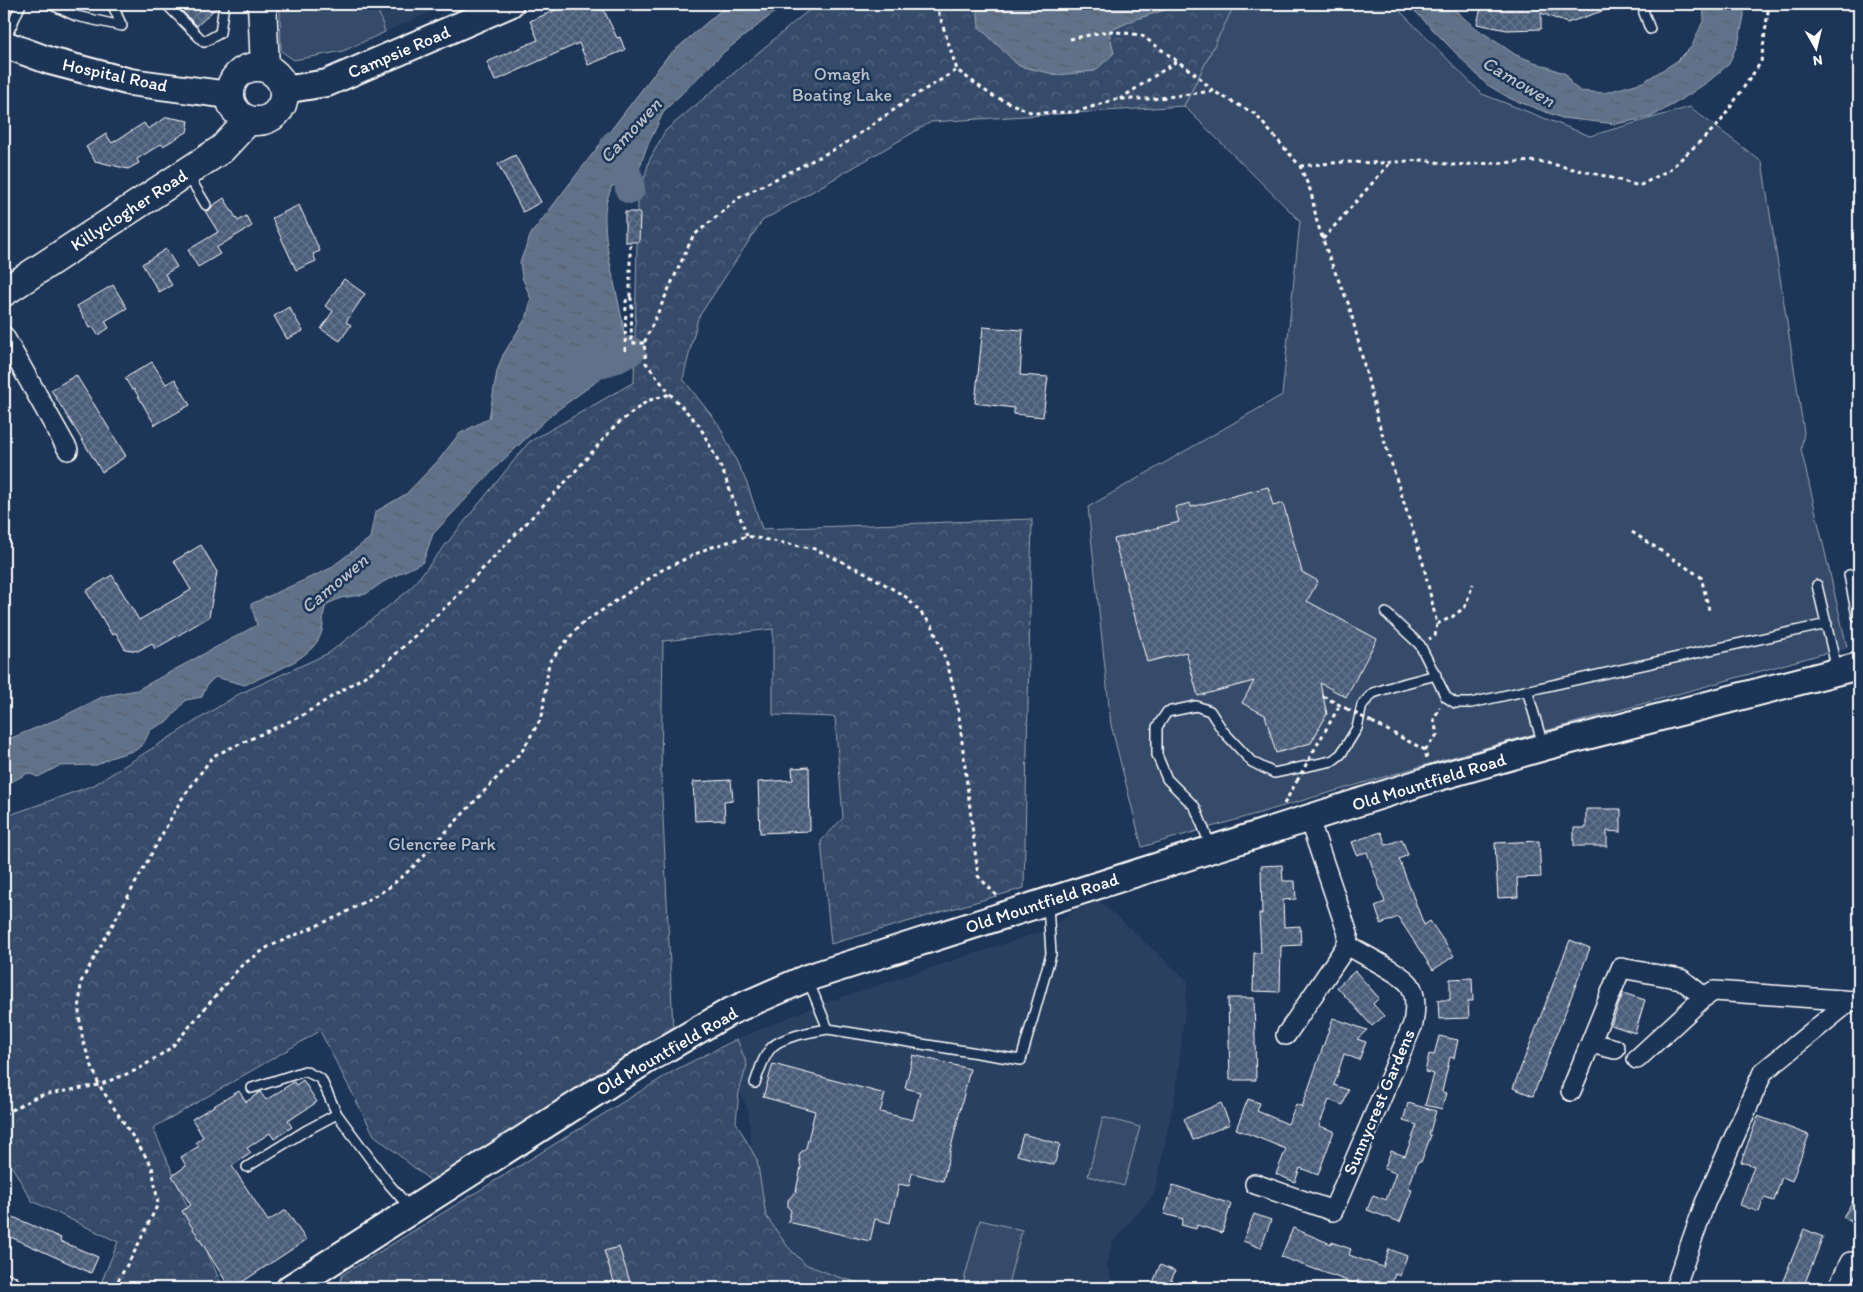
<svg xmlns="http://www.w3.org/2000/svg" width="1863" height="1292" viewBox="0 0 1863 1292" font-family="Itim,sans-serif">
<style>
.built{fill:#2a4161}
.forest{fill:url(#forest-crowns);stroke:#9aa5b4}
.pitch{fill:#364b69;stroke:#9aa5b4}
.water{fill:url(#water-ripples);stroke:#a0aab8}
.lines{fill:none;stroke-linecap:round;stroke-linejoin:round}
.river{stroke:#617289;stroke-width:30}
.building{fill:url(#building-cross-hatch);stroke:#fff}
.lane-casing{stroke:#fff;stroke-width:12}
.street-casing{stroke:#fff;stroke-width:22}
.secondary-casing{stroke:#fff;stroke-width:30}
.highway-casing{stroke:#fff;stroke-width:31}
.path{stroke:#fff;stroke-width:3;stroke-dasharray:4 4;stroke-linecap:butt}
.lane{stroke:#1d3557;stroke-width:9}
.street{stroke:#1d3557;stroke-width:19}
.secondary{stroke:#1d3557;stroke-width:26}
.highway{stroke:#1d3557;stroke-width:28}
.path-bridge{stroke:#fff;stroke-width:3;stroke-dasharray:4 4;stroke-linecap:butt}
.labels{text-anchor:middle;stroke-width:5;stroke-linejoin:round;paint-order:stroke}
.street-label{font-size:18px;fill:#fff;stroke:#1d3557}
.park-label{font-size:18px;fill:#b9c0ca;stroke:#1d3557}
.water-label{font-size:19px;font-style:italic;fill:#b8c0ca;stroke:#1d3557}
</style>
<defs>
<pattern id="forest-crowns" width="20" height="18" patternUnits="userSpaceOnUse" patternTransform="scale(1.25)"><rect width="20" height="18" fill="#364b69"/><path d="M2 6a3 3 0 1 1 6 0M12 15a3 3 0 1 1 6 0" fill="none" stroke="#546680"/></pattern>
<pattern id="water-ripples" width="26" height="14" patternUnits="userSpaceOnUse" patternTransform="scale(1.25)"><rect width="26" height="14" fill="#617289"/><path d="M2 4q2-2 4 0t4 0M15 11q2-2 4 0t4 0" fill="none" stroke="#555d67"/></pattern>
<pattern id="building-cross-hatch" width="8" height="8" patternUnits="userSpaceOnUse" patternTransform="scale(1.25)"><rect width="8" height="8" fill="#4a5d79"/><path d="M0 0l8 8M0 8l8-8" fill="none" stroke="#65758d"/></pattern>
</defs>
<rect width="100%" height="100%" fill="#1d3557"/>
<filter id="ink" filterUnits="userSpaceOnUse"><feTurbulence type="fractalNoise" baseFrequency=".02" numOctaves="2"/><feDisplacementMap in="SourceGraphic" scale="10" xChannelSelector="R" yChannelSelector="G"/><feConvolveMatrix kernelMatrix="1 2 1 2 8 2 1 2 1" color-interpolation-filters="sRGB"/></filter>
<g filter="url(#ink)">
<path class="built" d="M376,4H449L385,32Z
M1094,896L1188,981L1176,1091L1154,1194L1112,1243L1107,1265L1114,1288H877L835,1276L805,1264L788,1247L766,1216L757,1160L751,1149L748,1109L739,1092L747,1065L737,1039L818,1005L1049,929Z"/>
<path class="forest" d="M816,4H1237L1184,106L931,122L762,221L698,318L683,379L719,425L747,483L762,529L1032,519L1024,888L831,944L821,841L843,818L835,717L773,715V629L663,641L661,775L673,1028L432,1182L374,1135L320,1031L153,1128L223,1288H99L118,1242L32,1201L4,1153V817L94,785L237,695L329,653L409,590L529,442L634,382L638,201L649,161L665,131Z
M737,1039L747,1065L739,1092L736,1122L757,1160L766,1216L788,1247L805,1264L835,1276L877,1288H748L742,1284H708L681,1288H340L342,1275L675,1070Z"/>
<path class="pitch" d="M278,4H376L385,32L343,51L294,60L281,51L280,13Z
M1235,4H1393L1482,94L1590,136L1690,107L1762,162L1804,432L1801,449L1847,647L1491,746L1142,847L1111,725L1088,507L1282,395L1300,221L1184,106Z
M1103,1117L1140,1127L1124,1186L1088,1176Z
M980,1220L1022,1230L1007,1288H962Z"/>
<path class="water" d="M728,4H785L724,52L664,111L646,149L636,178L612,186C609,194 605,204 605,213C604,259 622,302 626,348L600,379L552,414L501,462L433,534L423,562L383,582L366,594L341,598L327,604C321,615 325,623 321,634C312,660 267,674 245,685L215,677L207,685L202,697L186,700L168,721L150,730L144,743L136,750L110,758L97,765L59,766L38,777L28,773L4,786V741L60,718L104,696L137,690L257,625L251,604L329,569L370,538L375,512L406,494L438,461L459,434L489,418L497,371L503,355L527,316L531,299L522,277L520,262L531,234L667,57Z
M977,4H1169L1168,9L1136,19L1109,31L1114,53L1095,71L1058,75L1019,66L979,27Z
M1408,4H1448L1473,26L1516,55L1566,74L1571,84L1580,91L1604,93L1643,82L1677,61L1692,46L1704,19L1703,4H1744V16L1739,40L1729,64L1709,81L1681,100L1651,117L1616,124L1562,118L1511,99L1486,84Z"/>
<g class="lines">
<path class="river" d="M615,145L629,181L630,189
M577,370L617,358L630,351"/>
</g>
<path class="building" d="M175,4H218L217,7L197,26Z
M570,4H601L617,38L620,37L625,50L588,65L579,43L495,81L487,62L538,40L530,21Z
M1482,4H1617V6L1567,23L1541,13V29L1507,30L1477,24Z
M167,117L189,121L187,132L163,146L161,144L137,159L139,163L128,169L95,161L86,147L106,134L112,143L144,123L148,129Z
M515,155L541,202L523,212L498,164Z
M224,198L238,221L246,216L252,226L216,248L220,254L198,267L188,250L218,232L205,211L210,210L212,206Z
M299,205L320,251L313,254L316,261L296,270L272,218Z
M625,212H640L639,242H625Z
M166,249L177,267L165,274L172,285L159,292L142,264Z
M344,279L365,294L346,322L351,325L340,341L321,329L333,311L325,306Z
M113,285L127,308L105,321L109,328L98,335L93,327L90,328L77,306Z
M289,307L303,331L287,339L274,316Z
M983,327L1023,330L1020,375L1048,377L1043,417L1014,414V408L975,403Z
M152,362L166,384L175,379L190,405L155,425L134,389L132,390L125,378Z
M76,375L126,456L102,472L51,390Z
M1268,487L1273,506L1283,503L1302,572L1318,581L1307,601L1377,639L1346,697L1320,683L1327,714L1311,743L1276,753L1265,715L1242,703L1254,681L1198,696L1186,652L1147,662L1114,539L1179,522L1175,507L1190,503L1191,507Z
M201,545L217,572L209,617L155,649L152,643L138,651L125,649L116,633L112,635L86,591L112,575L139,620L191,590L174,561Z
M809,767L810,831L760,833L758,782L793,780L792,768Z
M731,780L733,800L724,801L725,820L695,821L693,782Z
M1586,809H1621V832L1607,831V846H1574V828H1586Z
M1381,832L1386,845L1402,839L1408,855L1399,859L1424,925L1430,921L1454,956L1433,970L1398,917L1381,924L1375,906L1385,902L1367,852L1357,855L1352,842Z
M1539,841L1541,877L1517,878L1518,897L1498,898L1495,843Z
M1282,865L1283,881H1295L1296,899L1283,900L1284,927L1300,926L1301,945L1281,946L1280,992L1253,991L1254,953H1261L1259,914H1262L1261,866Z
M1570,940L1590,948L1533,1096L1513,1088Z
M1355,971L1379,998L1373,1004L1384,1016L1372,1026L1337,987Z
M1472,978L1473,1001H1468L1469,1018L1439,1019L1438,1000H1450V979Z
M1623,993L1645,1000L1635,1033L1611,1025Z
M1228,998H1254L1256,1080H1230Z
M1333,1018L1367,1030L1357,1039L1366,1042L1359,1060L1344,1054L1334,1085L1348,1090L1343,1105L1329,1100L1319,1126L1334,1131L1318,1175L1300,1168L1295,1182L1276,1174L1286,1149L1236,1129L1248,1099L1260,1103L1257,1111L1288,1124L1296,1104L1302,1107Z
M1439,1036L1458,1040L1454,1058L1450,1057L1442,1092L1446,1093L1442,1109L1425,1105L1434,1074L1425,1072L1429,1054L1434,1055Z
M913,1055L970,1069L943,1181L912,1173L909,1186L899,1184L890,1223L875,1219L870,1241L788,1222L791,1211L788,1207V1200L796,1191L801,1167L799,1157L800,1153L806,1148L815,1111L763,1097L773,1064L885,1094L880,1112L913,1120L920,1092L905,1088Z
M303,1080L317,1102L288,1121L292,1127L274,1139L270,1133L247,1148L251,1153L232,1166L268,1221L286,1210L306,1240L233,1288H230L182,1211L191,1205L172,1176L186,1166L181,1157L199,1146L196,1142L203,1137L192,1119L239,1091L246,1102L260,1092L266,1100L294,1082L296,1085Z
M1221,1103L1230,1124L1193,1140L1184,1119Z
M1408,1103L1436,1111L1429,1135H1431L1421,1162L1418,1161L1408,1189L1412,1190L1400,1222L1367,1210L1373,1195L1386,1200L1396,1173L1384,1169L1391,1151L1405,1156L1417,1125L1403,1121Z
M1758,1116L1809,1135L1792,1181L1782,1177L1774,1201L1764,1198L1759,1212L1740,1205L1754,1166L1741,1162Z
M1023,1134L1060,1144L1054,1165L1017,1155Z
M1173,1185L1231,1204L1222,1233L1197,1225L1196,1229L1181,1225L1183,1219L1164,1214Z
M1859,1191V1227L1843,1217Z
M4,1213L61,1238L60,1241L98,1257L91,1273L4,1234Z
M1254,1214L1271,1220L1261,1248L1243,1241Z
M1293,1228L1331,1244V1242L1351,1249L1349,1255L1383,1267L1389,1249L1407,1256L1400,1276L1395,1274L1390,1288H1381L1358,1280L1356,1284L1281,1257Z
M1804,1229L1823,1237L1806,1280L1803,1288H1780Z
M619,1247L632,1288H616L604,1251Z
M1160,1265L1175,1271L1168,1288H1151Z"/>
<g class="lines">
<g class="lane-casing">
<path id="lane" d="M50,4L76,16L122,26L112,4
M166,4L204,42L220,33L224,4
M1643,4L1644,13L1650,29
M4,42L21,4
M188,175L206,205
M1859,574L1849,575L1857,616H1859
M1817,585L1837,670
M1386,613L1420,645L1446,697L1455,703H1471L1827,624
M1527,690L1543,745
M1211,847L1195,807L1167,779L1157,755V727L1167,712L1196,706L1210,711L1223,731L1252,762L1274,773L1332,761L1341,754L1357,728L1362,705L1373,693L1398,685L1436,675
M808,980L828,1029L1021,1060L1051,954L1048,905
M755,1083C759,1072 763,1056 772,1047C781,1037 814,1031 828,1029
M252,1088L305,1071L321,1079L337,1114L388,1183L410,1208
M247,1167L305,1131L337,1114"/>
</g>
<g class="street-casing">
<path id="street" d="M4,336L68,450
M1286,1035L1347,945L1348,934L1309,819
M1591,1043L1615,1049
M1637,1059L1704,997L1714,991L1856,1001
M1571,1091L1621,968L1681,979L1704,997
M1255,1184L1333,1211L1413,1024C1415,1011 1417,997 1410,985C1403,974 1360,953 1347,945
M1675,1288L1705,1203L1763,1072L1850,1001
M1838,1288L1850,1262L1859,1266"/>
</g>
<g class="secondary-casing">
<path id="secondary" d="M4,44L50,61L130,82L229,95
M284,90L327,83L510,4
M4,1287L7,1288
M290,1288L645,1061L729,1012L807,978L1432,779L1544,747L1859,666"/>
</g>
<g class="highway-casing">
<path id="highway" d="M262,4L265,67
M230 94a27 27 0 1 1 54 0a27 27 0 1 1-54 0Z
M4,292L222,149L249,120"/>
</g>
<path class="path" d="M936,4L957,70
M1070,39L1109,31L1141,35L1198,76L1213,91
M1120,99L1177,61
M1300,166L1344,162L1381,163L1423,160L1453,165L1538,161L1605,176L1639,186L1669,170L1719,124L1761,62L1769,4
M1323,239L1390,163
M630,297L632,301L631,343H644
M625,351L626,301L630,297V245
M1632,532L1701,577L1709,610
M747,536L722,469L699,425L670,394L646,363L644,343L693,236L740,197L843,145L914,96L957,70L991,95L1033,113L1076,112L1116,99H1151L1213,91L1255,114L1300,166L1311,192L1317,222L1330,260L1349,305L1379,424L1423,563L1437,624L1435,636L1429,639
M1437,624L1452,617L1465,607L1473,584
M1323,696L1347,709
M1372,722L1425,750L1427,759
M1425,750L1437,735L1434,719L1440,707
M1313,752L1340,705
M1284,804L1297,781
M4,1114L38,1096L99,1085L139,1069L172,1047L241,966L268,947L341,915L387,889L412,868L522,751L542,717L549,662L580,625L662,570L706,549L747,536L815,549L866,573L906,597L932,625L948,666L958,708L978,876L997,896
M114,1288L136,1249L158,1204L152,1166L99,1085L83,1042L79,1014L81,982L181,800L213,756L301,716L386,663L452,601L572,475L616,425L647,401L670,394"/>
<use href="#lane" class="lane"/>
<use href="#street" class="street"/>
<use href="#secondary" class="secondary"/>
<use href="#highway" class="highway"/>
<path class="path-bridge" d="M1347,709L1372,722
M1297,781L1313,752"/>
</g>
</g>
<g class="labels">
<g class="street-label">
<text transform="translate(399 52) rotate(-23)" y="6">Campsie Road</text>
<text transform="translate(115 75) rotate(12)" y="6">Hospital Road</text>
<text transform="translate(129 210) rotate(-33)" y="6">Killyclogher Road</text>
<text transform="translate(1429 782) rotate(-17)" y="6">Old Mountfield Road</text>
<text transform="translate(1042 903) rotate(-18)" y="6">Old Mountfield Road</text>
<text transform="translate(667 1051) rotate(-30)" y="6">Old Mountfield Road</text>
<text transform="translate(1379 1102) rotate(-67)" y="6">Sunnycrest Gardens</text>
</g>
<g class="park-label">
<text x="842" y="80">Omagh<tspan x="842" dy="21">Boating Lake</tspan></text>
<text x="442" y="850">Glencree Park</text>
</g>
<g class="water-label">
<text transform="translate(1519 81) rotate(31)" y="7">Camowen</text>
<text transform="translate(630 130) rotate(-47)" y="7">Camowen</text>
<text transform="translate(334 583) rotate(-40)" y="7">Camowen</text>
</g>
</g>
<rect width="1863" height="1292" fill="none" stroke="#1d3557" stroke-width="20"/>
<rect x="10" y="10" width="1843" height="1272" fill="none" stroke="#fff" stroke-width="2" filter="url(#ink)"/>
<g transform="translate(1816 48) rotate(172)" stroke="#1d3557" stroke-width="4" paint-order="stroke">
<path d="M0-4L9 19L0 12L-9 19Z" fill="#ffffff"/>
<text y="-8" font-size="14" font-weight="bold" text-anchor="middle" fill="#ffffff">N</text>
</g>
</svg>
